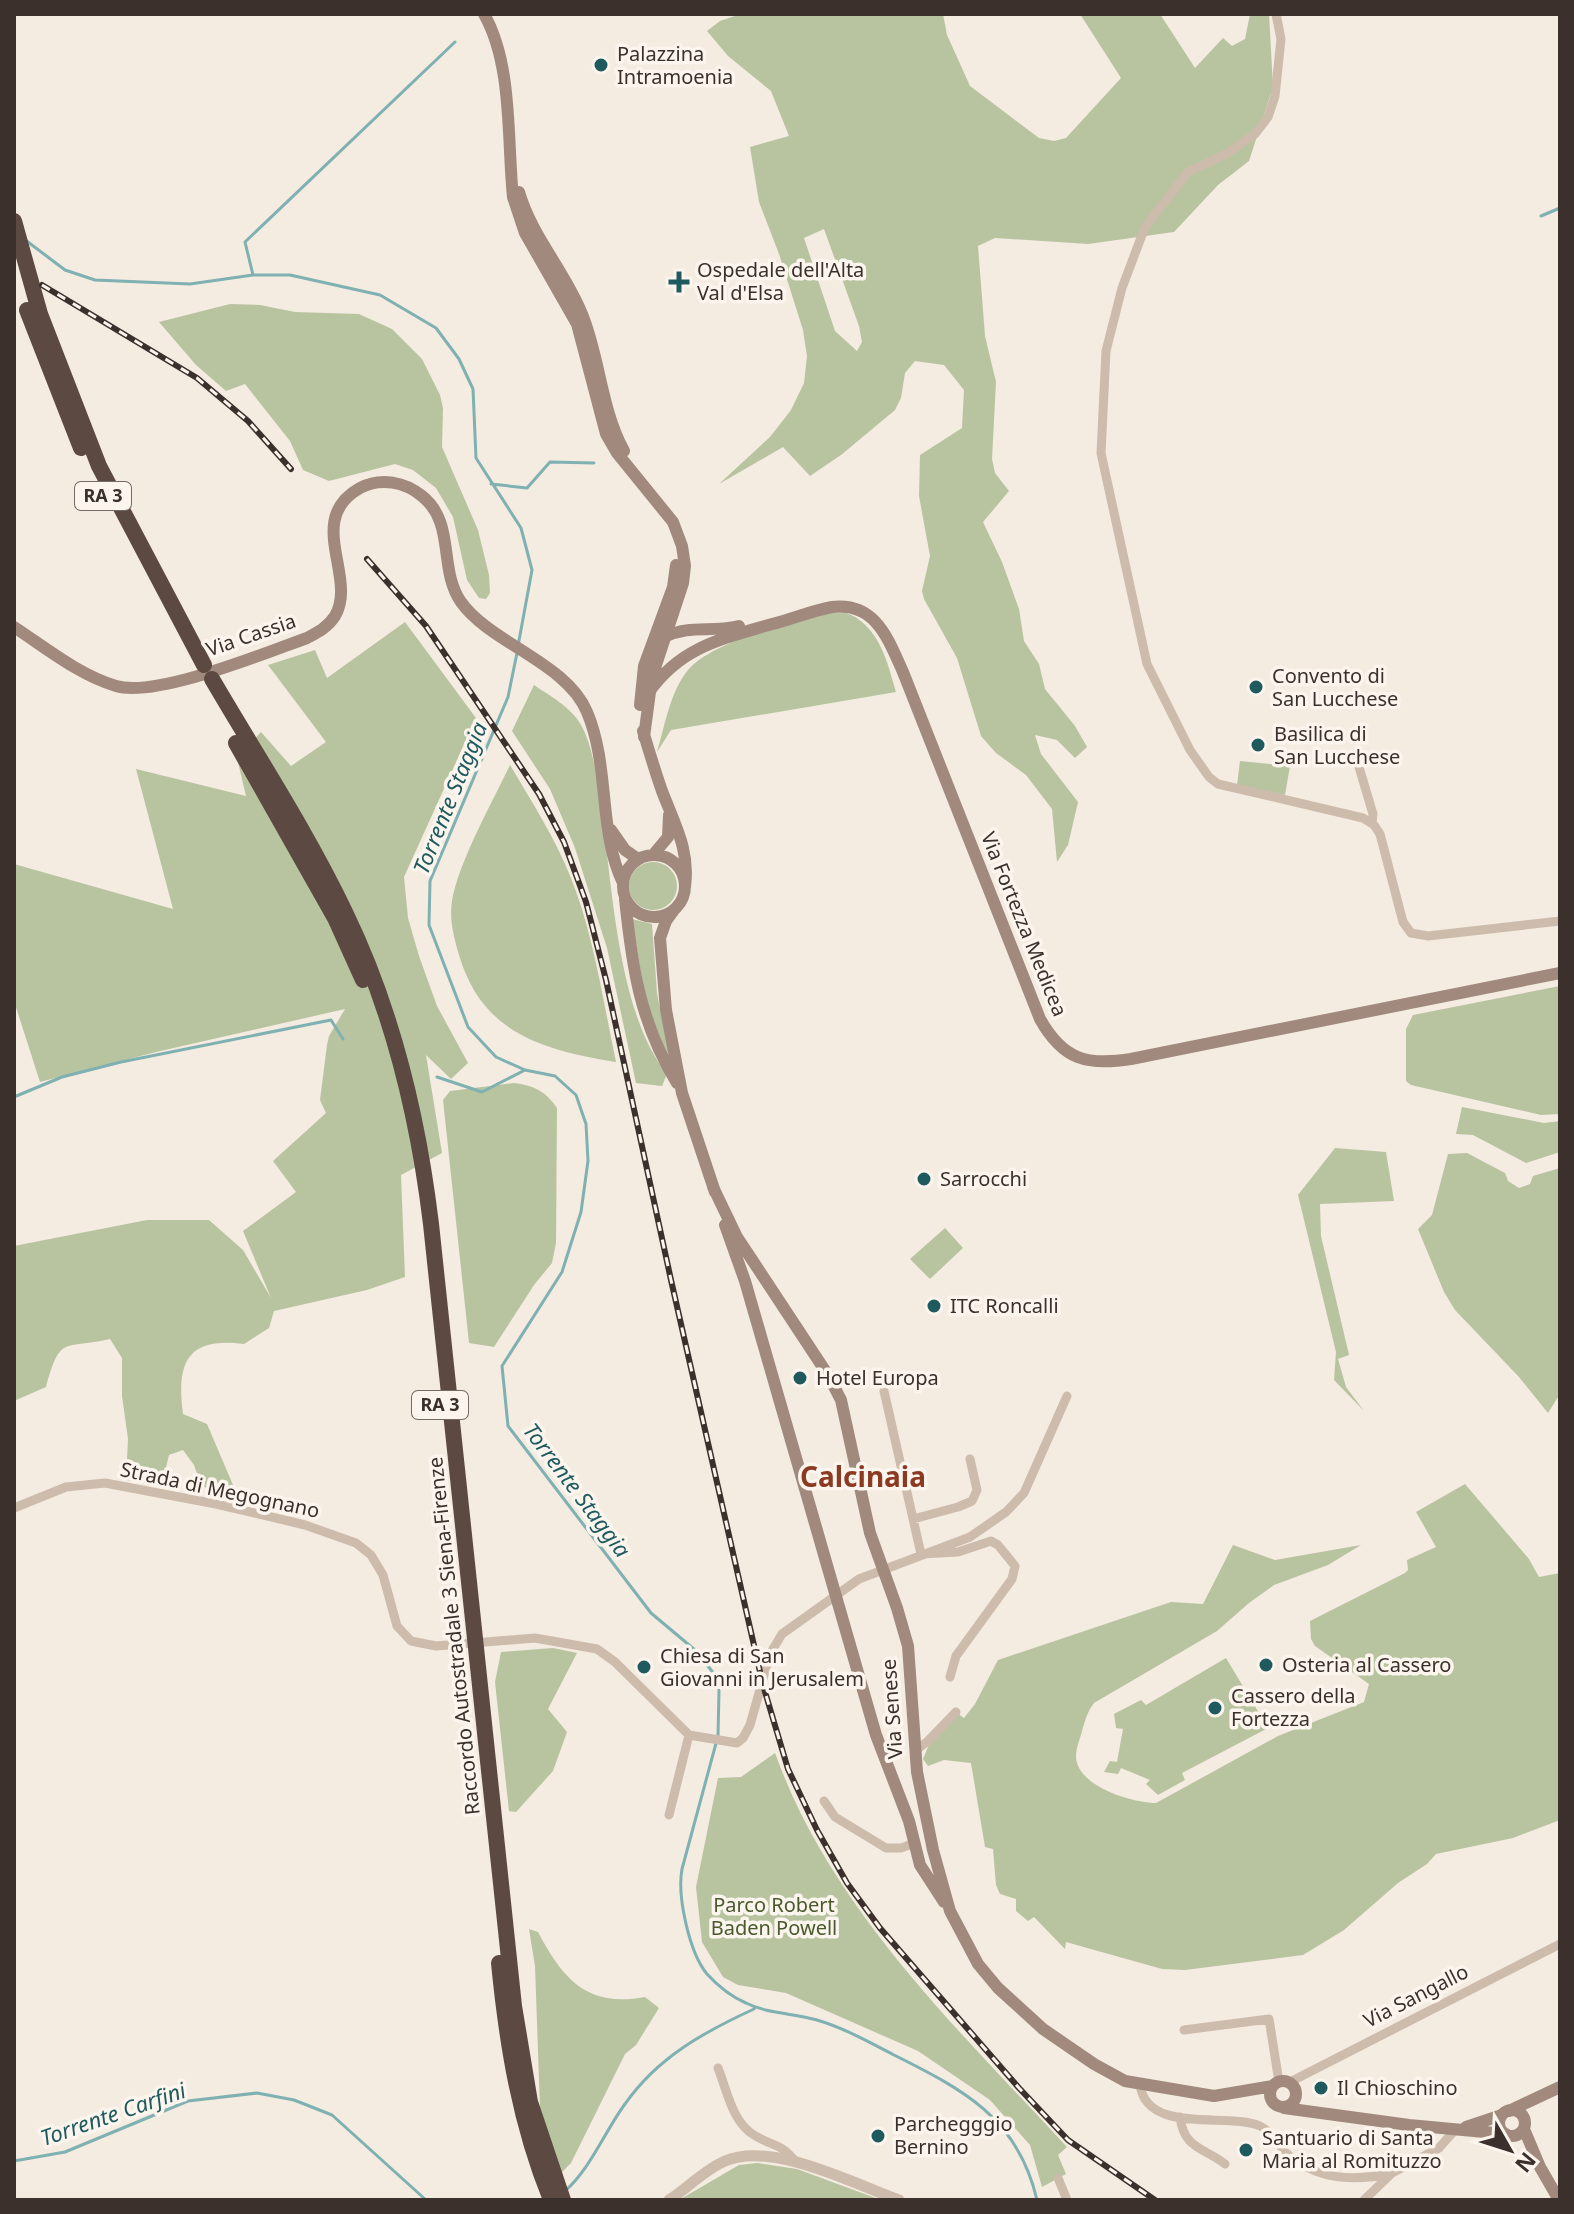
<svg xmlns="http://www.w3.org/2000/svg" width="1574" height="2214" viewBox="0 0 1574 2214" font-family="'Noto Sans',sans-serif">
<style>
.green{fill:#b8c4a0;fill-rule:evenodd}
.lines{fill:none;stroke-linecap:round;stroke-linejoin:round}
.stream{stroke:#7fb0b2;stroke-width:3}
.minor{stroke:#cdbbac;stroke-width:9}
.tertiary{stroke:#cdbbac;stroke-width:11}
.secondary{stroke:#a18a7d;stroke-width:12}
.motorway{stroke:#5c4a42;stroke-width:16}
.rail-casing{stroke:#3b302b;stroke-width:6}
.rail{stroke:#fbf5ee;stroke-width:3;stroke-dasharray:9;stroke-linecap:butt}
.poi-dot{fill:#1f5a5e;stroke:#fbf5ee;stroke-width:3}
.labels{text-anchor:middle;stroke-width:7;stroke-linejoin:round;paint-order:stroke}
.shield{fill:#fbf5ee;stroke:#756b66;stroke-width:2}
.shield-label{font-size:18px;font-weight:bold;fill:#3b302b}
.poi-label{font-size:20px;fill:#3b302b;stroke:#fbf5ee;text-anchor:start}
.street-label{font-size:20px;fill:#3b302b;stroke:#fbf5ee}
.park-label{font-size:20px;fill:#4a5a2e;stroke:#fbf5ee}
.water-label{font-size:22px;font-style:italic;fill:#1f5a5e;stroke:#fbf5ee}
.district-label{font-size:28px;font-weight:bold;fill:#8c3b22;stroke:#fbf5ee}
</style>
<rect width="100%" height="100%" fill="#f4ebe1"/>
<path class="green" d="M741,14H943L947,35L970,86L1039,138L1054,141L1066,138L1121,78L1080,14H1160L1195,68L1223,38L1232,46L1245,39L1250,14H1269L1273,87L1249,161L1218,185L1174,232L1088,244L995,238L978,246L985,336L996,382L992,459L995,473L1009,491L983,522L1002,562L1019,609L1024,641L1039,664L1045,689L1075,726L1087,747L1075,758L1057,740L1035,735L1041,754L1078,802L1068,845L1057,862L1052,809L1026,775L996,753L981,736L957,658L924,599L922,591L930,556L919,496L920,455L962,428L964,390L944,365L915,361L905,373L901,398L895,410L841,455L810,476L783,447L719,484L770,437L791,410L804,383L807,356L803,330L779,254L759,202L750,147L789,136L771,91L728,56L707,31L720,21ZM824,229L859,326L862,342L857,351L835,331L804,238Z
M230,304L260,305L295,312L359,314L392,329L422,359L440,395L443,408L442,447L478,530L489,575L490,593L486,599L479,598L467,580L453,517L436,488L413,470L395,464L329,481L303,470L290,441L245,384L226,391L196,365L159,322Z
M844,612C879,624 887,661 896,692L671,730L657,752C665,725 670,692 688,670C710,642 809,613 844,612Z
M405,622L476,718L404,877L408,918L419,956L437,1006L468,1063L451,1079L426,1055L442,1153L401,1175L405,1277L367,1290L274,1311L269,1328L244,1344C188,1337 176,1361 183,1414L207,1424L233,1485L216,1494L201,1485L194,1465L183,1450L169,1455L162,1484L126,1480L128,1439L122,1396V1358L110,1339C62,1350 61,1334 46,1387L14,1401V1246L147,1220H209L243,1250L271,1298L243,1231L296,1192L273,1161L326,1113L320,1100L327,1045L329,1036L345,1009L156,1052L40,1082L14,1001V864L173,909L136,769L246,796L237,758L261,732L291,766L326,742L268,665L315,650L327,678Z
M534,685C550,696 571,707 581,725C594,748 597,782 601,808C613,887 617,1012 667,1074L662,1086L636,1083L607,948L575,848L550,789L512,731Z
M1240,761L1290,766L1285,795L1237,785Z
M510,765C532,802 555,838 571,878C594,936 603,1001 616,1062C544,1050 482,1034 459,955C454,937 449,920 452,901C459,861 492,803 510,765Z
M629 886a24 24 0 1 1 48 0a24 24 0 1 1-48 0Z
M632,919L652,924L657,993L669,1054H667L646,1003Z
M1560,986V1114L1541,1115L1411,1085L1406,1081V1029L1413,1015Z
M514,1083C533,1085 547,1092 557,1108L556,1243L552,1263L534,1285L494,1347L469,1343L443,1100L450,1091Z
M1462,1107L1544,1123L1560,1121V1152L1526,1163L1473,1135L1456,1134Z
M1335,1148L1386,1152L1394,1201L1320,1204L1321,1236L1349,1355L1338,1359L1346,1387L1364,1411L1334,1380L1336,1352L1298,1195Z
M1467,1153L1505,1173L1508,1181L1519,1188L1530,1184L1533,1176L1560,1168V1394L1548,1413L1519,1377L1455,1310L1444,1292L1418,1229L1432,1215L1448,1154Z
M945,1228L963,1248L930,1279L910,1259Z
M1465,1484L1529,1559L1539,1577L1560,1573V1820L1513,1838L1436,1854L1427,1864L1398,1883L1344,1930L1303,1955L1185,1970L1162,1969L1066,1942L1065,1949L1034,1917L1028,1921L1016,1911V1899L1000,1894L996,1885L993,1849L985,1847L971,1763L944,1760L928,1766L923,1759L930,1742L957,1713L964,1718L975,1704L998,1660L1171,1602L1203,1604L1233,1545L1275,1560L1361,1545L1328,1565L1274,1585L1249,1603L1217,1631L1094,1703C1087,1712 1085,1721 1082,1731C1080,1739 1076,1748 1076,1756C1076,1786 1132,1803 1156,1803L1278,1736L1364,1702L1369,1684L1315,1646L1311,1639L1310,1621L1405,1573L1408,1570L1407,1560L1436,1547L1416,1512Z
M553,1648L577,1653L548,1709L567,1732L553,1771L516,1812L509,1811L495,1682L501,1652Z
M1226,1658L1268,1728L1182,1773L1185,1780L1158,1795L1146,1784L1150,1780L1121,1768L1118,1774L1104,1772L1110,1761L1117,1762L1123,1729L1116,1728L1114,1714L1141,1700L1146,1705Z
M775,1753C831,1909 957,2028 1067,2147L1058,2155L1066,2174L1042,2187L1030,2145L990,2100L918,2051L786,1993L738,1985L723,1977L702,1942L696,1887L718,1778L741,1777Z
M529,1929L538,1932C563,1979 587,2008 645,1997L659,2008L636,2045L625,2054L571,2163L561,2173L540,2108L535,1966Z
M757,2163L797,2169L881,2200H679L739,2165Z"/>
<g class="lines">
<path class="stream" d="M1541,216L1560,208
M24,239L65,270L95,280L190,284L253,275H290L380,295L436,328L459,359L473,389L476,458L521,528L532,570L518,646
M253,275L245,242L455,42
M491,484L527,488L550,462L594,463
M517,653L508,697L430,881L429,925L468,1027L496,1057L525,1070L555,1076L576,1095L586,1124L588,1161L581,1212L562,1272L502,1366L508,1426L651,1613L695,1650L715,1675L719,1691L718,1736L682,1869C677,1896 689,1952 707,1974C717,1985 732,1997 746,2003C768,2014 794,2013 817,2020C844,2028 869,2042 894,2055C964,2090 1018,2118 1037,2200
M437,1077L482,1092L525,1070
M14,1097L62,1077L121,1062L331,1020L343,1039
M14,2161L65,2152L188,2101L257,2093L294,2100L332,2115L426,2200
M565,2191C591,2168 605,2131 625,2104C658,2057 704,2032 754,2009"/>
<path class="minor" d="M1276,14L1281,39L1275,96L1268,117L1255,134L1226,154L1188,172L1145,227L1122,288L1106,351L1101,453L1147,664L1190,750L1209,777L1218,784L1363,818L1374,825L1380,834L1403,922L1411,933L1428,936L1560,921
M1356,757L1373,814L1372,823
M884,1391L921,1554L958,1552L991,1541L998,1545L1015,1566L1012,1579L956,1656L950,1677
M14,1508L66,1487L105,1483L216,1504L305,1525L356,1543L371,1555L383,1575L397,1626L411,1641L436,1646L535,1638L597,1649L615,1662L689,1735L737,1743L743,1738L750,1725L770,1654L782,1634L859,1579L970,1537L1006,1512L1024,1493L1067,1396
M913,1519L958,1507L972,1501L977,1490L970,1459
M915,1751L928,1741L956,1712
M824,1801L835,1817L886,1848H901L915,1843
M669,1815L689,1735
M1184,2030L1269,2019L1279,2082
M718,2068C727,2090 732,2122 754,2135C773,2147 780,2142 796,2162
M1290,2082L1560,1944
M1140,2085C1147,2135 1228,2112 1260,2126C1271,2131 1278,2145 1286,2153C1316,2180 1354,2182 1392,2173
M1180,2117C1184,2149 1203,2147 1225,2164
M1058,2178L1067,2200
M1364,2200L1392,2173L1439,2148L1455,2130"/>
<path class="tertiary" d="M669,2200C688,2188 704,2170 725,2161C772,2141 852,2183 899,2200"/>
<path class="secondary" d="M484,14C513,65 507,140 513,197L525,233L577,324L606,434L617,453L673,522L682,546L685,566L683,583L652,677L644,737
M519,192C532,237 565,271 582,314C600,358 601,409 624,451
M14,627C46,648 79,675 116,686C156,698 265,653 307,638C318,632 328,627 335,616C358,577 304,519 360,488C381,477 405,482 422,496C456,523 438,569 461,602C490,643 567,663 587,712C610,766 598,831 623,883
M664,637C692,624 709,633 739,626
M649,692C681,647 721,639 772,624C792,619 811,611 832,607C876,602 888,639 903,672L1040,1019C1063,1060 1087,1066 1131,1059L1560,973
M640,705L644,666L673,587L676,565
M643,731C649,751 655,771 662,791C675,825 690,850 685,887
M611,830L625,850L638,859
M653,855L668,837L669,815
M623 886a31 31 0 1 1 62 0a31 31 0 1 1-62 0Z
M625,899C632,967 640,1023 677,1083
M674,910L666,921L660,938L666,1010L682,1093L715,1192
M713,1187L737,1237L828,1375L841,1400L870,1533L897,1608L908,1646L917,1772L933,1850L950,1911L978,1964L998,1988L1043,2029L1094,2064L1125,2081L1214,2096L1273,2086
M725,1225L745,1281L876,1735L909,1821L920,1865L944,1902
M1270 2094a13 13 0 1 1 26 0a13 13 0 1 1-26 0Z
M1284,2108L1409,2125L1506,2134
M1499 2123a13 13 0 1 1 26 0a13 13 0 1 1-26 0Z
M1509,2111L1560,2087
M1466,2127L1502,2115
M1524,2129L1540,2167L1559,2200"/>
<path class="motorway" d="M14,221L40,314L99,466L204,665
M27,310L81,448
M212,679C257,756 307,832 345,912C393,1011 418,1116 431,1224L514,2006L530,2102L563,2200
M236,743L335,918L363,980
M499,1963C507,2045 520,2124 551,2200"/>
<g class="rail-casing">
<path id="rail" d="M42,285L197,378L248,421L291,469
M367,559L426,626L539,794L564,842L586,902L606,980L671,1280L763,1685L788,1769L817,1830L847,1883L880,1928L1019,2088L1068,2140L1155,2200"/>
</g>
<use href="#rail" class="rail"/>
</g>
<g class="poi-dot">
<circle cx="601" cy="65" r="8"/>
<path d="M675 270h8v8h8v8h-8v8h-8v-8h-8v-8h8z"/>
<circle cx="1256" cy="687" r="8"/>
<circle cx="1258" cy="745" r="8"/>
<circle cx="924" cy="1179" r="8"/>
<circle cx="934" cy="1306" r="8"/>
<circle cx="800" cy="1378" r="8"/>
<circle cx="1266" cy="1665" r="8"/>
<circle cx="644" cy="1667" r="8"/>
<circle cx="1215" cy="1708" r="8"/>
<circle cx="1321" cy="2088" r="8"/>
<circle cx="878" cy="2136" r="8"/>
<circle cx="1246" cy="2150" r="8"/>
</g>
<g class="labels">
<g class="shield">
<rect x="75" y="482" width="56" height="28" rx="6"/>
<rect x="412" y="1391" width="56" height="28" rx="6"/>
</g>
<g class="shield-label">
<text x="103" y="502">RA 3</text>
<text x="440" y="1411">RA 3</text>
</g>
<g class="poi-label">
<text x="617" y="61">Palazzina<tspan x="617" dy="23">Intramoenia</tspan></text>
<text x="697" y="277">Ospedale dell'Alta<tspan x="697" dy="23">Val d'Elsa</tspan></text>
<text x="1272" y="683">Convento di<tspan x="1272" dy="23">San Lucchese</tspan></text>
<text x="1274" y="741">Basilica di<tspan x="1274" dy="23">San Lucchese</tspan></text>
<text x="940" y="1186">Sarrocchi</text>
<text x="950" y="1313">ITC Roncalli</text>
<text x="816" y="1385">Hotel Europa</text>
<text x="660" y="1663">Chiesa di San<tspan x="660" dy="23">Giovanni in Jerusalem</tspan></text>
<text x="1282" y="1672">Osteria al Cassero</text>
<text x="1231" y="1703">Cassero della<tspan x="1231" dy="23">Fortezza</tspan></text>
<text x="1337" y="2095">Il Chioschino</text>
<text x="894" y="2131">Parchegggio<tspan x="894" dy="23">Bernino</tspan></text>
<text x="1262" y="2145">Santuario di Santa<tspan x="1262" dy="23">Maria al Romituzzo</tspan></text>
</g>
<g class="street-label">
<text transform="translate(251 635) rotate(-19)" y="7">Via Cassia</text>
<text transform="translate(1024 924) rotate(68)" y="7">Via Fortezza Medicea</text>
<text transform="translate(220 1490) rotate(12)" y="7">Strada di Megognano</text>
<text transform="translate(454 1636) rotate(-96)" y="7">Raccordo Autostradale 3 Siena-Firenze</text>
<text transform="translate(892 1709) rotate(-94)" y="7">Via Senese</text>
<text transform="translate(1416 1996) rotate(-27)" y="7">Via Sangallo</text>
</g>
<g class="park-label">
<text x="774" y="1912">Parco Robert<tspan x="774" dy="23">Baden Powell</tspan></text>
</g>
<g class="water-label">
<text transform="translate(450 798) rotate(-68)" y="8">Torrente Staggia</text>
<text transform="translate(577 1490) rotate(53)" y="8">Torrente Staggia</text>
<text transform="translate(113 2114) rotate(-19)" y="8">Torrente Carfini</text>
</g>
<g class="district-label">
<text x="863" y="1487">Calcinaia</text>
</g>
</g>
<rect width="1574" height="2214" fill="none" stroke="#3b302b" stroke-width="32"/>
<g transform="translate(1510 2150) rotate(129)" stroke="#fbf5ee" stroke-width="6" paint-order="stroke">
<path d="M0-6L14 30L0 20L-14 30Z" fill="#3b302b"/>
<text y="-12" font-size="22" font-weight="bold" text-anchor="middle" fill="#3b302b">N</text>
</g>
</svg>
